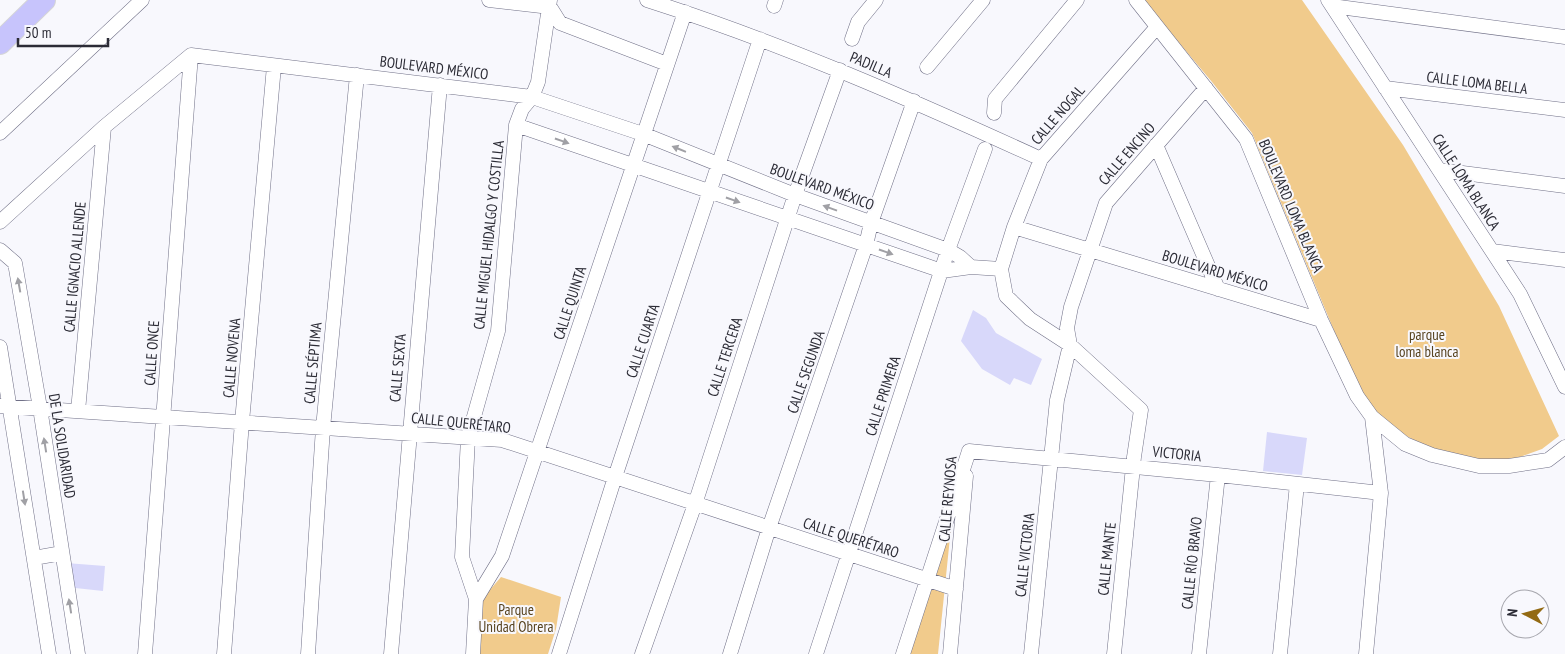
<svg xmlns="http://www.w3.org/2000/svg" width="1565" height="654" viewBox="0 0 1565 654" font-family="'PT Sans Narrow',sans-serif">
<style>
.green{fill:#f1cb8c}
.building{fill:#d8d8fa}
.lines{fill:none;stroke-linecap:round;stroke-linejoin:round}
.street-casing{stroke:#707087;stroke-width:15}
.primary-casing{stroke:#d5d5d7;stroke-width:24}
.street{stroke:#fff;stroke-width:14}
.primary{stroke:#c7c4fc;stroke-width:22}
.oneway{fill:#a0a0a5}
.labels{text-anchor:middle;stroke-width:4;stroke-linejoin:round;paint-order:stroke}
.street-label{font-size:15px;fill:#2c2c36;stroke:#f8f8fd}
.park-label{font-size:15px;fill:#584420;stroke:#f8f8fd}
</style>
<rect width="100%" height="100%" fill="#f8f8fd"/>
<path class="green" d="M1143,0H1302L1403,145L1499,306L1559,436L1542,449L1512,460L1473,459L1432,450L1403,434L1377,414L1357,386L1252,133L1212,82Z
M953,508L938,654H907Z
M501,577L561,597L556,629L548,654H478L482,599Z"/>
<path class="building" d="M973,310L986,318L996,333L1042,359L1031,385L1014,378L1010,385L982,369L961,341Z
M1267,432L1307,438L1302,475L1263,471Z
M66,563L105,566L103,591L66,587Z"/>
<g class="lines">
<g class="street-casing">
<path id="street" d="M489,0L550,7L560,23L667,64
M647,0C782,43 912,100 1041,159
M1136,0L1246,139L1321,320L1357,396L1372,417L1405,444L1432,455L1479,466H1509L1548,460L1565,447
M1328,0L1520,294L1565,387
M774,6L776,0
M1332,6L1565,37
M852,39L858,22L876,0
M191,55L532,97L643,134L795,195L948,250L960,257L971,267
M927,67L983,0
M1385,88L1565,110
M994,113L995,99L1077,0
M516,125L942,271L971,267L1001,269L1006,296L1030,319L1070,345L1141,410L1134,457L1114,654
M0,133L142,0
M1156,145L1218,289
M1439,170L1565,186
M0,222L104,127L191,55
M1014,227L1321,320
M0,250L15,263L40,408L78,654
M1492,251L1565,260
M1001,269L1014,227L1041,159L1157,27
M0,347L49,654
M0,406L502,440L956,589
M78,411L104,127
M969,451L1218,475L1381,493
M34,558L62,553
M476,599L502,556L685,12
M145,654L191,55
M224,654L242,422L274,66
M308,654L323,428L357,75
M391,654L440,85
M473,654L476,599L462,557L468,438L498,331L516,125L522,109L532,97L538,82L550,0
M559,654L615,477L760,39
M642,654L695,504L795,195L840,70
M730,654L769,528L866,245L871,223L914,101
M816,654L948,250L985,149
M903,654L969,451
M950,654L966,476
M1031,654L1057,400L1070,345L1067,328L1071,307L1106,203L1206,88
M1199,654L1218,475
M1280,654L1297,484
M1366,654L1381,493L1372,417"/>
</g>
<g class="primary-casing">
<path id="primary" d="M0,43L44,0"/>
</g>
<use href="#street" class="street"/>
<use href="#primary" class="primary"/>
</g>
<defs><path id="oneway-solid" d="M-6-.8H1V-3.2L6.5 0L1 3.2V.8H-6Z" transform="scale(1.25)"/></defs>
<g class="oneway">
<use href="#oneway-solid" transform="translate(562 141) rotate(19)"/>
<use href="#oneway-solid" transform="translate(679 149) rotate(-158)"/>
<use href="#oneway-solid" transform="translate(733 200) rotate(19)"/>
<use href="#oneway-solid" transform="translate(830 208) rotate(-160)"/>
<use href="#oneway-solid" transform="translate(886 252) rotate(19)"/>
<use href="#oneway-solid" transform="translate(19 285) rotate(-100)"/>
<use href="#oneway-solid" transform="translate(45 445) rotate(-99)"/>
<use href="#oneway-solid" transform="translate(24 498) rotate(81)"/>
<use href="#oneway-solid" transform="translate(70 606) rotate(-99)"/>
</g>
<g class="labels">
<g class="street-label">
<text transform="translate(871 65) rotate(23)" y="5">PADILLA</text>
<text transform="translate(434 68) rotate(7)" y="5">BOULEVARD MÉXICO</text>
<text transform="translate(1477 83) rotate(7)" y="5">CALLE LOMA BELLA</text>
<text transform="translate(1058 115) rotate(-49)" y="5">CALLE NOGAL</text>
<text transform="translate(1127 154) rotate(-49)" y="5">CALLE ENCINO</text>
<text transform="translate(1466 182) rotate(57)" y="5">CALLE LOMA BLANCA</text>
<text transform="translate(822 187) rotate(20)" y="5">BOULEVARD MÉXICO</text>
<text transform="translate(1291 206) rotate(67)" y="5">BOULEVARD LOMA BLANCA</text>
<text transform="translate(489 235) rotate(-84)" y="5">CALLE MIGUEL HIDALGO Y COSTILLA</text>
<text transform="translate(75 267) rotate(-85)" y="5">CALLE IGNACIO ALLENDE</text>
<text transform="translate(1215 271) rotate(17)" y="5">BOULEVARD MÉXICO</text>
<text transform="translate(570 303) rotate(-72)" y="5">CALLE QUINTA</text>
<text transform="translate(643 341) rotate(-72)" y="5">CALLE CUARTA</text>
<text transform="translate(152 353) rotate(-86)" y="5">CALLE ONCE</text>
<text transform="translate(725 357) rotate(-72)" y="5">CALLE TERCERA</text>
<text transform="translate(232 358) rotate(-85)" y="5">CALLE NOVENA</text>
<text transform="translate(313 363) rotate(-85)" y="5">CALLE SÉPTIMA</text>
<text transform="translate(398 368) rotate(-85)" y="5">CALLE SEXTA</text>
<text transform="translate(806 372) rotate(-71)" y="5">CALLE SEGUNDA</text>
<text transform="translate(883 396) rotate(-72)" y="5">CALLE PRIMERA</text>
<text transform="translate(461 423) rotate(6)" y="5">CALLE QUERÉTARO</text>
<text transform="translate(62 446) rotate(81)" y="5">DE LA SOLIDARIDAD</text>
<text transform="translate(1177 454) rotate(6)" y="5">VICTORIA</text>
<text transform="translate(948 499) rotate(-85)" y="5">CALLE REYNOSA</text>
<text transform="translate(851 538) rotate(18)" y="5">CALLE QUERÉTARO</text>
<text transform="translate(1025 555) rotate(-84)" y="5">CALLE VICTORIA</text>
<text transform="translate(1107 559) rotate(-84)" y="5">CALLE MANTE</text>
<text transform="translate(1192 563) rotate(-84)" y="5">CALLE RÍO BRAVO</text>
</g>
<g class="park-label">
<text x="1427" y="340">parque<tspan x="1427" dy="17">loma blanca</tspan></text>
<text x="516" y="615">Parque<tspan x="516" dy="17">Unidad Obrera</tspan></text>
</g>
</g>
<g transform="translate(1525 614) rotate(276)"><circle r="24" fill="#f8f8fd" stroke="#a6a6ad"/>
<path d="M0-4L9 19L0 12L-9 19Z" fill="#936a13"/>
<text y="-8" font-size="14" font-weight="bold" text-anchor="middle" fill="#2c2c36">N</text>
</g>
<path d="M18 38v8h90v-8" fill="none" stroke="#2c2c36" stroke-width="2.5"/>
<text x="25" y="38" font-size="15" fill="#2c2c36" stroke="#f8f8fd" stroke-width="4" paint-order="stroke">50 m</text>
</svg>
